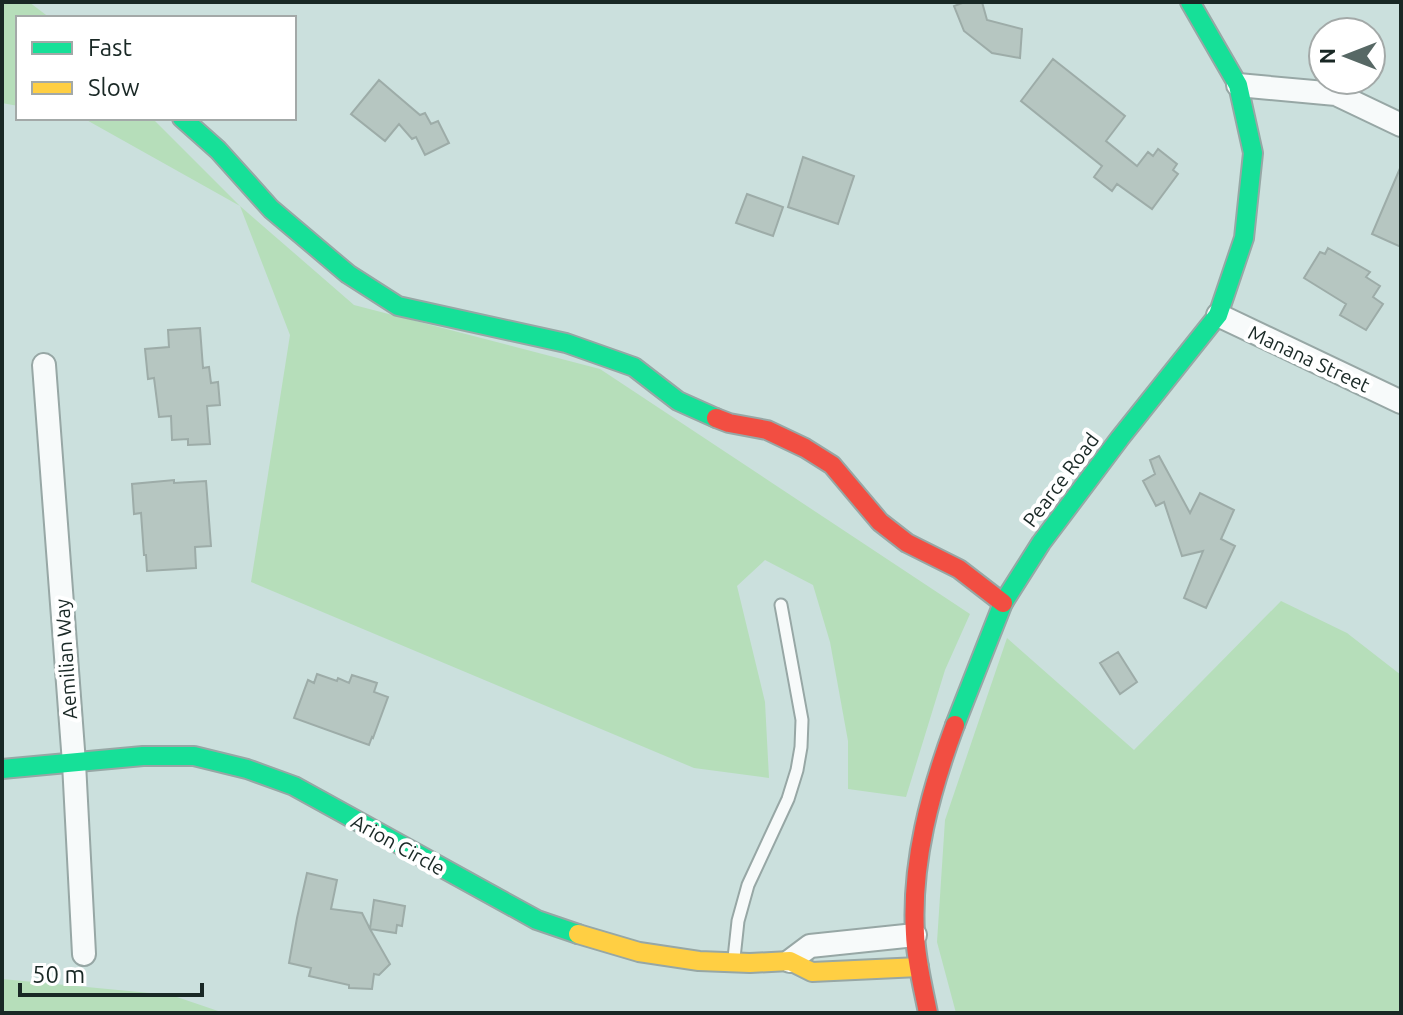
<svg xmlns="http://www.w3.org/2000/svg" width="1403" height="1015" viewBox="0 0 1403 1015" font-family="Ubuntu,sans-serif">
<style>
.green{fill:#b6deba}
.building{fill:#b6c6c1;stroke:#9daca8;stroke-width:2}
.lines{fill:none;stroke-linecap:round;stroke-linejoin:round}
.lane-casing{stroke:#97a7a5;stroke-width:15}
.street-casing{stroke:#97a7a5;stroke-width:26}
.fast-casing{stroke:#97a7a5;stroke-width:22}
.slow-casing{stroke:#97a7a5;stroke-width:22}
.jam-casing{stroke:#97a7a5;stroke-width:22}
.lane{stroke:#f7fafa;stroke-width:11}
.street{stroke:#f7fafa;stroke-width:22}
.fast{stroke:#16e098;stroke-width:18}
.slow{stroke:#ffcf43;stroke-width:18}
.jam{stroke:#f24e42;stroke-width:18}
.labels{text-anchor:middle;stroke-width:8;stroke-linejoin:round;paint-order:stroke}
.street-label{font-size:20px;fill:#192825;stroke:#fff}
</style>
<rect width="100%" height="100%" fill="#cbe0dd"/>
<path class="green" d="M2,2H29L50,18H18V106L2,103Z
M83,118H152L240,206L354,305L600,369L970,614L945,670L906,797L848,789V741L830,642L813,585L765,560L737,586L765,702L769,778L694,768L251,582L290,335L240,206Z
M1281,601L1347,633L1401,675V1013H956L937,942L945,820L1007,638L1134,750Z
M2,979L171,995L224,1013H2Z"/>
<path class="building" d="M965,2H982L987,20L1022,29L1020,58L992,53L964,31L954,6Z
M1053,59L1125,116L1106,141L1137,166L1148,152L1153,156L1158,149L1177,164L1173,170L1178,174L1152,209L1117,184L1112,191L1094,177L1102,166L1021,101Z
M379,80L420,115L425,113L431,124L438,121L449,143L425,155L416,137L412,139L399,124L385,141L351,114Z
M803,157L854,176L838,224L788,207Z
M1401,166V247L1372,234Z
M747,194L783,207L773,236L736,223Z
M1328,248L1370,272L1366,277L1380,286L1373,297L1383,304L1366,330L1340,315L1346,304L1304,278L1320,252L1325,254Z
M200,328L203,368L209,367L211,383L218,382L220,405L207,406L210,444L188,445V439L172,440L171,416L159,417L154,378L148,379L145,349L169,347L168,330Z
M1159,456L1190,513L1200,493L1234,510L1221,539L1235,546L1206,608L1184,598L1203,551L1182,556L1164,502L1156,506L1143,481L1155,474L1150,460Z
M174,480V483L206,481L211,546L195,547L196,568L147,571L146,555H144L141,513L134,514L132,484Z
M1118,652L1137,682L1120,694L1100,663Z
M317,674L337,681L338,678L349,683L352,675L377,683L374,692L388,697L373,738L372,737L369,745L294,718L308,680L314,683Z
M307,873L337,880L331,909L362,913L370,929L374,900L405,906L402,926L397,925L396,933L370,929L390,964L379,975L374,974L372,989L349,988V985L309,976L311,968L289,963L297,918Z"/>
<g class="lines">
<g class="lane-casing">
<path id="lane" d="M734,958L738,921L748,885L788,799L797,770L801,747L802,720L781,605"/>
</g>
<g class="street-casing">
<path id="street" d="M1238,85L1336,94L1401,125
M1218,315L1401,402
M44,365L74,763L84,954
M790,961L810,946L915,935"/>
</g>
<g class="fast-casing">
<path id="fast" d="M182,118L218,150L271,209L348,274L398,306L566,343L634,367L678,401L716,418
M955,725L1003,603L1041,543L1120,438L1218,315L1244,238L1253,153L1238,85L1190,2
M2,769L143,756H194L247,769L294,786L537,920L578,934"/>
</g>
<g class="slow-casing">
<path id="slow" d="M578,934L639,952L699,961L750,963L790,961L812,972L919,967"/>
</g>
<g class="jam-casing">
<path id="jam" d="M716,418L729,423L767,430L805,448L832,465L880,522L907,543L959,569L1003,603
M928,1013C923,987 916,961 915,934C911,863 930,792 955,725"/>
</g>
<use href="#lane" class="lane"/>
<use href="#street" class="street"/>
<use href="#fast" class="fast"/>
<use href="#slow" class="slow"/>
<use href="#jam" class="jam"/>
</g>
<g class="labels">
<g class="street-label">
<text transform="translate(1309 359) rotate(25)" y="7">Manana Street</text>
<text transform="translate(1061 480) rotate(-53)" y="7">Pearce Road</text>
<text transform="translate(66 659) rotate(-94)" y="7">Aemilian Way</text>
<text transform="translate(398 845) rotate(29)" y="7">Arion Circle</text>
</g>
</g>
<rect width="1403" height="1015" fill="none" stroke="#192825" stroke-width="8"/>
<rect x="16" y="16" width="280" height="104" fill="#ffffff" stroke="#a3a9a8" stroke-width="2"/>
<rect x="32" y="42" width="40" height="12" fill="#16e098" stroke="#a3a9a8" stroke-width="2"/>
<text x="88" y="56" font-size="24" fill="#192825">Fast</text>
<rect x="32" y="82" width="40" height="12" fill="#ffcf43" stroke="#a3a9a8" stroke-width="2"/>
<text x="88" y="96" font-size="24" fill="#192825">Slow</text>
<g transform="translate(1347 56) rotate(270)"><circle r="38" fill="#ffffff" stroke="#a3a9a8" stroke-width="2"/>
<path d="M0-6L14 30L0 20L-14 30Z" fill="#576865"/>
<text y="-12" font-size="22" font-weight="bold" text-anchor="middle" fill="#192825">N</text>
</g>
<path d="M20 983v12h182v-12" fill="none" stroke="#192825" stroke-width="4"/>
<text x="32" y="983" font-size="24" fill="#192825" stroke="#ffffff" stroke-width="6" paint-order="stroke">50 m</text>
</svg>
